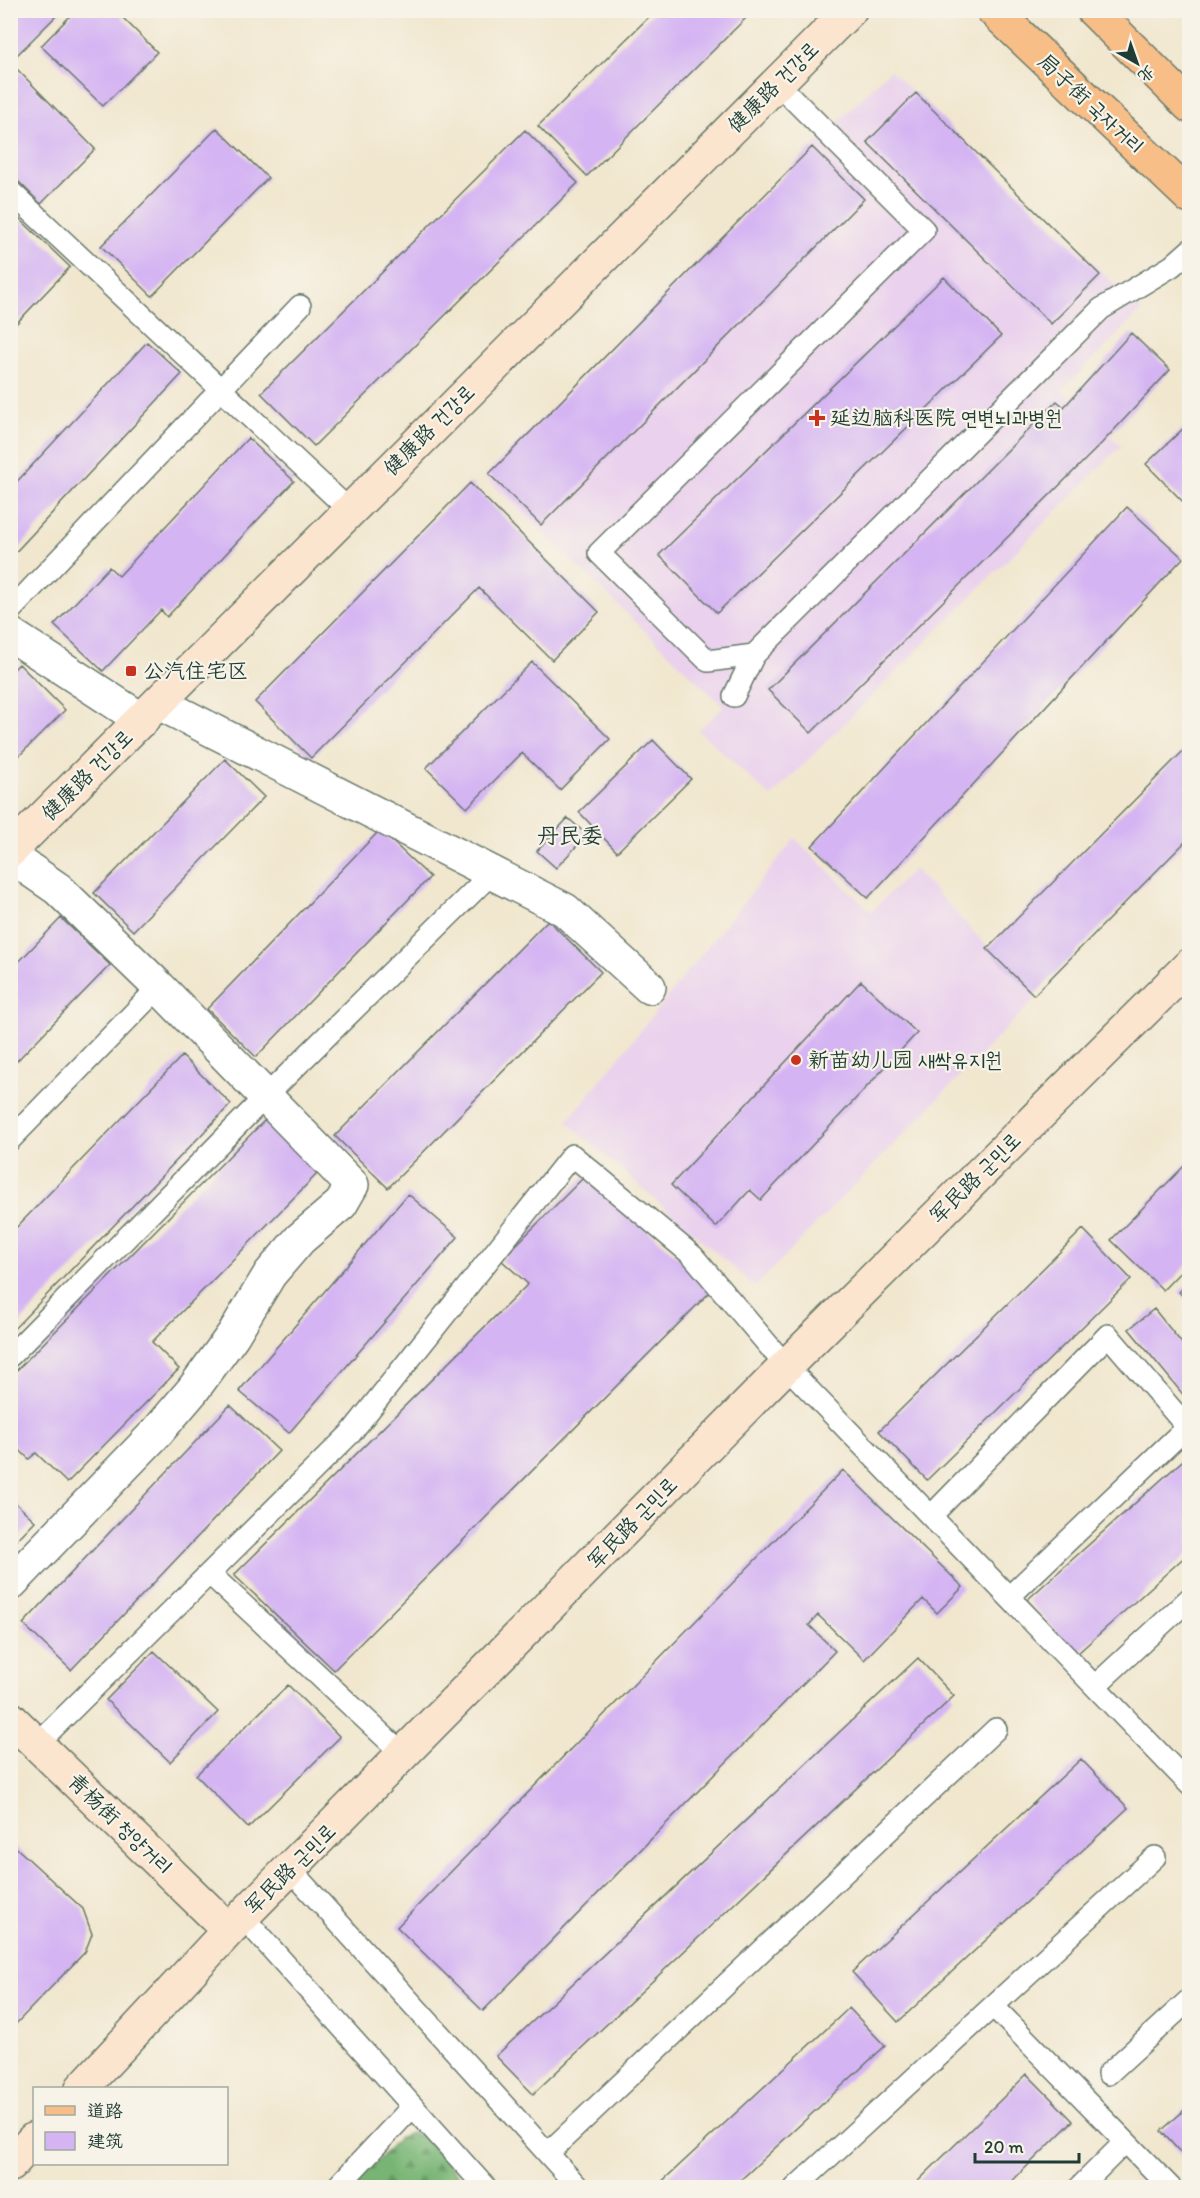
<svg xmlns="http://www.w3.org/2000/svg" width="1200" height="2198" viewBox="0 0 1200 2198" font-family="Itim,'LXGW WenKai TC','Poor Story',sans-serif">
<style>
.built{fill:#ead1ed}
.forest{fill:url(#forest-firs);stroke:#4c7954;stroke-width:1.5}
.building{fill:#d4b4f3}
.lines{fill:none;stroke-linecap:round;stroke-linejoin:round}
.lane-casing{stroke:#68786a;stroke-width:24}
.street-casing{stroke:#68786a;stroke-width:36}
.secondary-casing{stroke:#68786a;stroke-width:36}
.primary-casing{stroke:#68786a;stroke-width:36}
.lane{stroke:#fff;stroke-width:21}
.street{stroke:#fff;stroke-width:33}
.secondary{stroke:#fce5cf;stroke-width:33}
.primary{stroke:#f7be87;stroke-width:33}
.poi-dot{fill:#c8321e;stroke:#f7f3e8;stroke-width:2}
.labels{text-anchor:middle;stroke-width:4.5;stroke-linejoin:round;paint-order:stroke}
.street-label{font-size:21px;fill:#1f3d34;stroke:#f7f3e8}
.poi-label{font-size:21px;fill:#1f3d34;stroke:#f7f3e8;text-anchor:start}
.neighbourhood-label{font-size:22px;fill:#1f3d34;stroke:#f7f3e8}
</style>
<defs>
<pattern id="forest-firs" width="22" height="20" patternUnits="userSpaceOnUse" patternTransform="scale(1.5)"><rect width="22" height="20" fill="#78b574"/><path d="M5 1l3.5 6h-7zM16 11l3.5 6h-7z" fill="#629460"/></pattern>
</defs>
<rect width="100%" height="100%" fill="#f7f3e8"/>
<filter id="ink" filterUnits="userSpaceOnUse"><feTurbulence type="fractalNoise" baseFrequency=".0167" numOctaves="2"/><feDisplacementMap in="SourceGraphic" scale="12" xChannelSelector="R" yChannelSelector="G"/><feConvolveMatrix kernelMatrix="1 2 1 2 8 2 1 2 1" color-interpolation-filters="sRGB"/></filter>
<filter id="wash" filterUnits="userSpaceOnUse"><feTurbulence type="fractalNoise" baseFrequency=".008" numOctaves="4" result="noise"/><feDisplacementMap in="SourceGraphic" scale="24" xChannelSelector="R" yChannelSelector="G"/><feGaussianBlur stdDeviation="1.35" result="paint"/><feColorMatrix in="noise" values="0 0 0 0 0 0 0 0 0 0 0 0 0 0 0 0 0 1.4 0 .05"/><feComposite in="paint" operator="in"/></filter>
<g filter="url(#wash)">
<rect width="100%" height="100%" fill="#f1e7cf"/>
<path class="built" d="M890,70L1142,310L1062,390L1121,446L771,797L698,730L724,707L484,476Z
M795,838L871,912L914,869L1036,998L755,1287L567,1122Z"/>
<path class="forest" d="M410,2133L423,2136L469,2187H352L399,2138Z"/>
<g id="blocks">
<path class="building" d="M10,10H62L10,62Z
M76,10H115L157,52L103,106L41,46Z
M656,10H754L587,176L538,126Z
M13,65L95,149L41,204L10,173V68Z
M916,93L1100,275L1051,324L867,142Z
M217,128L268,178L152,296L101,246Z
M525,130L578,183L314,446L261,393Z
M812,147L864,199L541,525L489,474Z
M20,219L70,267L10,330V228Z
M944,277L1001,336L717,613L659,555Z
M1131,333L1170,370L1101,444L811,733L768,690L1057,401L1064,407Z
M147,342L182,374L10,558V489Z
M1190,422V509L1146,464Z
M248,438L294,481L167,617L161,610L103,671L54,625L109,567L119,576Z
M470,483L599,612L552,660L479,588L311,758L255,702Z
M1127,507L1183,558L868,898L812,846Z
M532,662L610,739L560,790L522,753L467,808L426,768Z
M19,664L65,710L10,765V673Z
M653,740L691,779L617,852L579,812Z
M1190,744V837L1034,995L987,949Z
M225,759L264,797L133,931L94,893Z
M568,818L587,835L556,868L537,851Z
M380,830L430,877L256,1057L207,1009Z
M61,918L110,965L10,1068V971Z
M548,920L601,972L388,1188L335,1136Z
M861,981L917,1033L761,1200L750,1190L716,1227L671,1185Z
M182,1056L231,1104L10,1333V1234Z
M265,1120L318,1173L152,1342L179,1369L67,1483L36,1453L29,1459L10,1441V1377Z
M1190,1160V1262L1163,1290L1111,1240Z
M585,1176L714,1288L334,1670L234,1575L528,1284L501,1260Z
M408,1194L458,1237L289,1433L239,1391Z
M1083,1229L1131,1279L927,1480L879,1431Z
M1190,1282V1303L1179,1292Z
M1154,1309L1190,1353V1403L1129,1329Z
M230,1405L279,1451L71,1670L23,1624Z
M1190,1454V1552L1077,1654L1027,1600Z
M843,1470L963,1587L937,1613L923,1599L864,1660L818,1615L809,1625L835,1651L483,2011L397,1927Z
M10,1498L35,1521L10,1547Z
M154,1651L218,1712L170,1762L106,1700Z
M918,1658L954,1696L533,2094L496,2056Z
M288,1685L340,1737L248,1828L196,1775Z
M1081,1759L1128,1808L898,2022L852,1972Z
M10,1842L83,1909L92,1934L85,1952L10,2030Z
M849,2008L885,2046L733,2187H656Z
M1027,2074L1073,2121L1006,2187H912Z
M1190,2105V2163L1161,2131Z"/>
</g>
</g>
<g filter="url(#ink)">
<use href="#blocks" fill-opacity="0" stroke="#68786a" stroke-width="1.5"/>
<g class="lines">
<g class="lane-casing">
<path id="lane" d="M10,191L349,510
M10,611L300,306
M754,655L708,661L599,553L924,230L777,83
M734,696L754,655L1101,309L1172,266L1190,250
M10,1140L159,987
M10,1356L266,1096L493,872
M931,1516L1108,1335L1187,1427L1009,1597
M210,1574L404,1755
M1095,1686L1190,1598
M37,1744L351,1433L572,1155L693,1256L786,1366L1190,1785
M290,1869L579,2188
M243,1917L486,2188
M993,2006L1171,2188
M1108,2074L1190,1999
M548,2153L996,1729
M336,2188L412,2107
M795,2188L1155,1857
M1079,2188L1125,2142"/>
</g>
<g class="street-casing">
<path id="street" d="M10,634L142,720
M159,703L565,910L649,987
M10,856L58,889L159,987L352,1185L341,1204L300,1239L270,1274L233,1335L192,1391L157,1432L10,1584"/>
</g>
<g class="secondary-casing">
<path id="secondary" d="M10,851L850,10
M10,1718L229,1930
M82,2088L229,1930L786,1366L1190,965
M10,2165L34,2139"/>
</g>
<g class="primary-casing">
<path id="primary" d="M993,10L1190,197
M1093,10L1190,106"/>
</g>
<use href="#lane" class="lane"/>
<use href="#street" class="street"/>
<use href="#secondary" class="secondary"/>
<use href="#primary" class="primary"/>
</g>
</g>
<g class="poi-dot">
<path d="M814 409h6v6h6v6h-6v6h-6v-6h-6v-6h6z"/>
<rect x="125" y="665" width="12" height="12" rx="3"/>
<circle cx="796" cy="1060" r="6"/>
</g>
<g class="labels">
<g class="street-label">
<text transform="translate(773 87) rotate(-45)" y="7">健康路 건강로</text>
<text transform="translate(1091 104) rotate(43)" y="7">局子街 국자거리</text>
<text transform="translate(429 430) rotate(-45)" y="7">健康路 건강로</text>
<text transform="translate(87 775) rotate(-45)" y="7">健康路 건강로</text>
<text transform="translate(975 1178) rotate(-45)" y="7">军民路 군민로</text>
<text transform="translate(632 1523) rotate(-46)" y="7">军民路 군민로</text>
<text transform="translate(120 1824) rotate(44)" y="7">青杨街 청양거리</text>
<text transform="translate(290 1869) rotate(-45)" y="7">军民路 군민로</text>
</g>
<g class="poi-label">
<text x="830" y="425">延边脑科医院 연변뇌과병원</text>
<text x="143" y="678">公汽住宅区</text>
<text x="808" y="1067">新苗幼儿园 새싹유지원</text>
</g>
<g class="neighbourhood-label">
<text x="570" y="843">丹民委</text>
</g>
</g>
<rect width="1200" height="2198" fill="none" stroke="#f7f3e8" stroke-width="36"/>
<rect x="33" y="2087" width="195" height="78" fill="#f7f3e8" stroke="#a1aaa0" stroke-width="1.5"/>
<rect x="45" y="2106" width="30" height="9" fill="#f7be87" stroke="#a1aaa0" stroke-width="1.5"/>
<text x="87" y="2117" font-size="18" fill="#1f3d34">道路</text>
<rect x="45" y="2132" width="30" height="18" fill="#d4b4f3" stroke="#a1aaa0" stroke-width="1.5"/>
<text x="87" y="2147" font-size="18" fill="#1f3d34">建筑</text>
<g transform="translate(1137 63) rotate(140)" stroke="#f7f3e8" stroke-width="4.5" paint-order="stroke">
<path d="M0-4.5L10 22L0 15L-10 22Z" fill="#1f3d34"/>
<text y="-9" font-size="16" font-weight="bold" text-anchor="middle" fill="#1f3d34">北</text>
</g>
<path d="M975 2153v9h104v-9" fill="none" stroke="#1f3d34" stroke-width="3"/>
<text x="984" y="2153" font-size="18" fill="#1f3d34" stroke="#f7f3e8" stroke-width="4.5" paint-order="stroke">20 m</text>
</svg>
